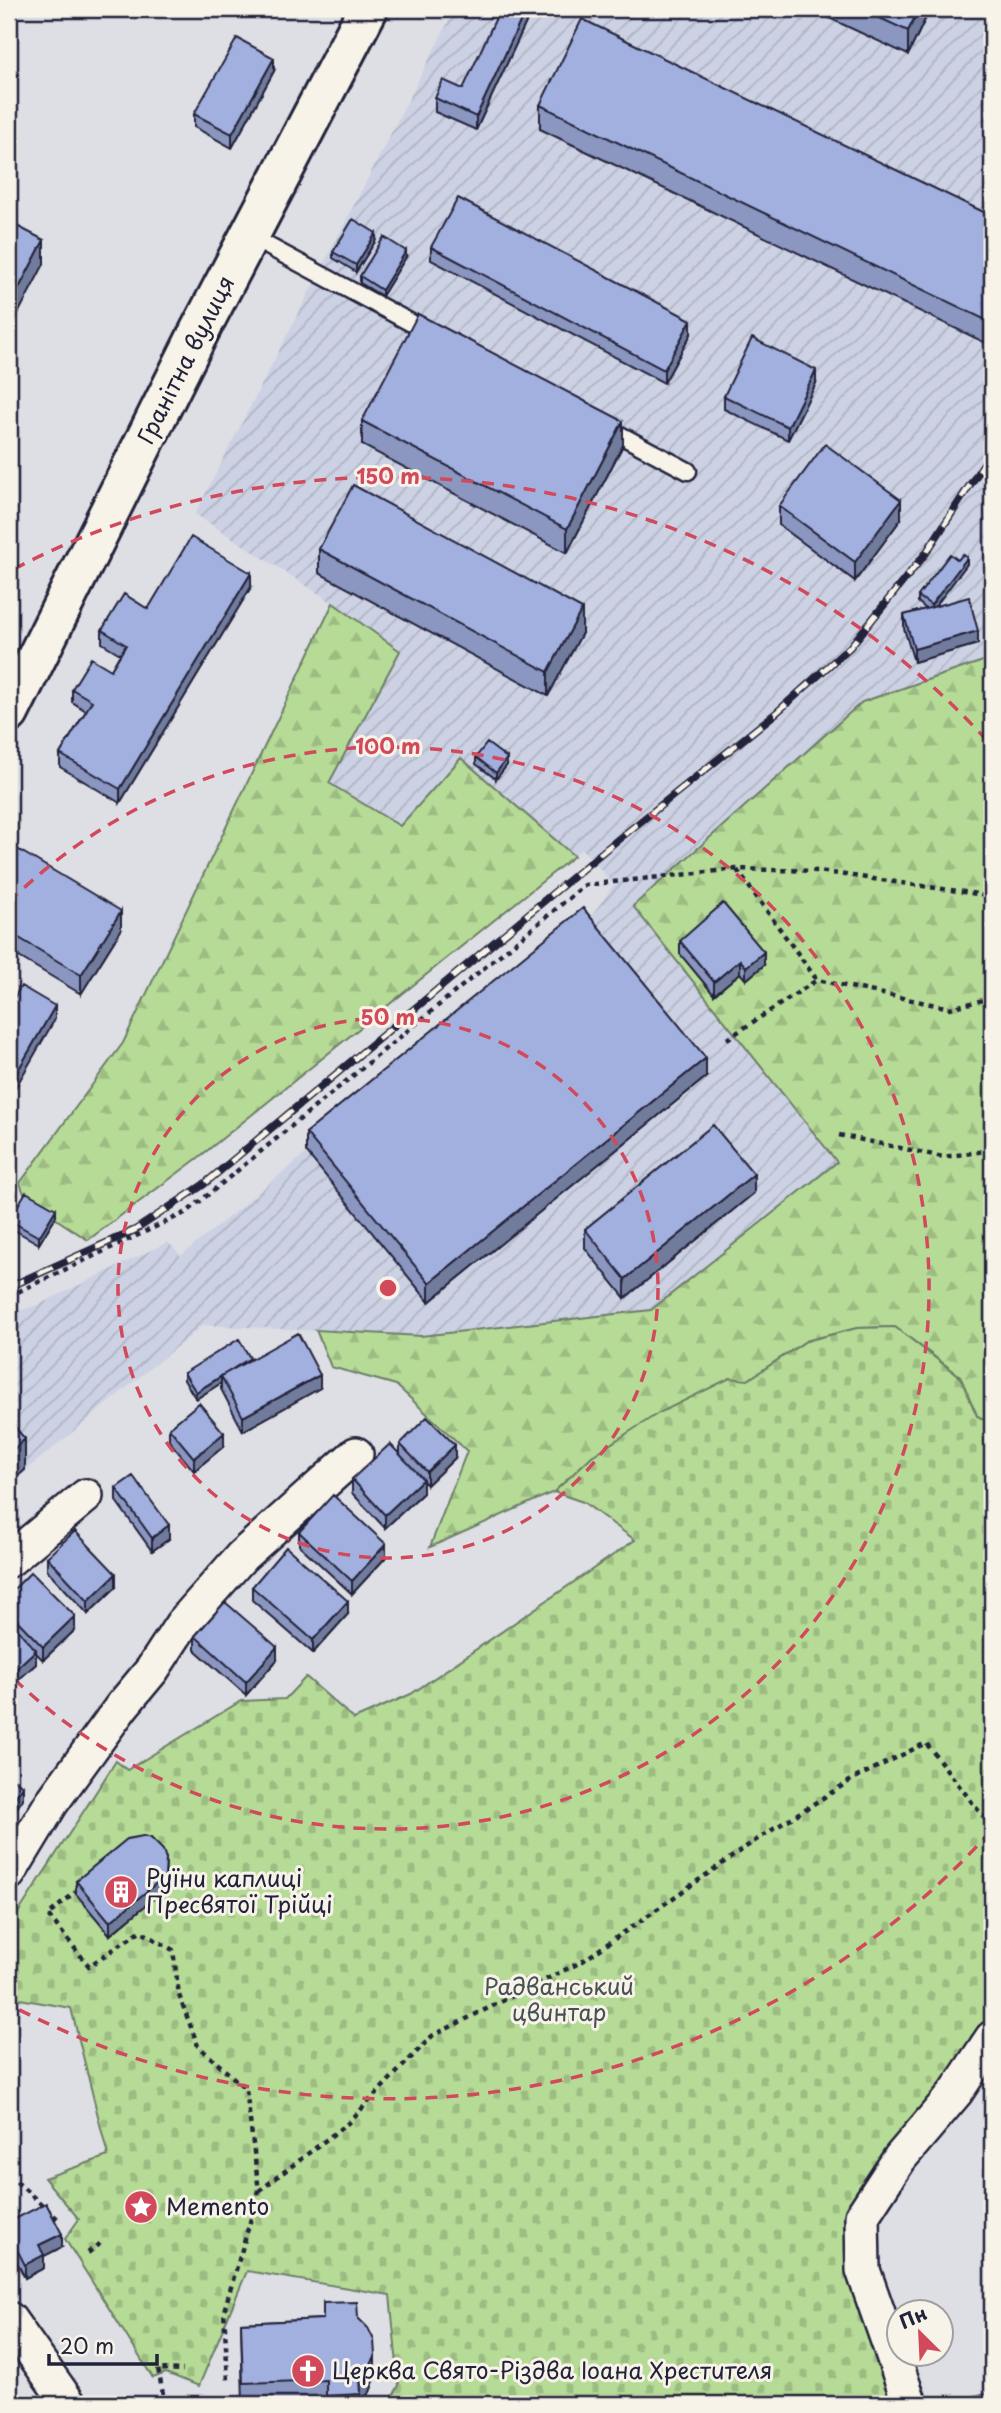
<svg xmlns="http://www.w3.org/2000/svg" width="1001" height="2413" viewBox="0 0 1001 2413" font-family="'Playpen Sans',sans-serif">
<style>
.industrial{fill:url(#industrial-furrows)}
.forest{fill:url(#forest-firs);stroke:#6c7e68;stroke-width:2}
.cemetery{fill:url(#cemetery-stones);stroke:#6c7e68;stroke-width:2}
.lines{fill:none;stroke-linecap:round;stroke-linejoin:round}
.lane-casing{stroke:#22223b;stroke-width:21}
.street-casing{stroke:#22223b;stroke-width:38}
.secondary-casing{stroke:#22223b;stroke-width:44}
.path{stroke:#22223b;stroke-width:4.5;stroke-dasharray:5 5;stroke-linecap:butt}
.lane{stroke:#f7f3e8;stroke-width:16}
.street{stroke:#f7f3e8;stroke-width:33}
.secondary{stroke:#f7f3e8;stroke-width:38}
.rail-casing{stroke:#22223b;stroke-width:8}
.rail{stroke:#f7f3e8;stroke-width:5;stroke-dasharray:16;stroke-linecap:butt}
.wall{fill:#8b97c0;stroke:#22223b;stroke-width:2}
.shaded-wall{fill:#717b9c;stroke:#22223b;stroke-width:2}
.building{fill:#a2b0df;stroke:#22223b;stroke-width:2}
.ring{fill:none;stroke:#d1495b;stroke-width:3.5;stroke-dasharray:12 9}
.labels{text-anchor:middle;stroke-width:6;stroke-linejoin:round;paint-order:stroke}
.street-label{font-size:23px;fill:#22223b;stroke:#f7f3e8}
.poi-label{font-size:23px;fill:#22223b;stroke:#f7f3e8;text-anchor:start}
.park-label{font-size:23px;fill:#475052;stroke:#f7f3e8}
.centre{fill:#d1495b;stroke:#f7f3e8;stroke-width:3.5}
.ring-label{font-size:21px;text-anchor:middle;font-weight:bold;fill:#d1495b;stroke:#f7f3e8;stroke-width:6;stroke-linejoin:round;paint-order:stroke}
</style>
<defs>
<pattern id="industrial-furrows" width="10" height="10" patternUnits="userSpaceOnUse" patternTransform="scale(1.75)"><rect width="10" height="10" fill="#ccd1e3"/><path d="M-1 1l2-2M0 10L10 0M9 11l2-2" fill="none" stroke="#afb3c4"/></pattern>
<pattern id="forest-firs" width="22" height="20" patternUnits="userSpaceOnUse" patternTransform="scale(1.75)"><rect width="22" height="20" fill="#b6db96"/><path d="M5 1l3.5 6h-7zM16 11l3.5 6h-7z" fill="#9cbc82"/></pattern>
<pattern id="cemetery-stones" width="16" height="16" patternUnits="userSpaceOnUse" patternTransform="scale(1.75)"><rect width="16" height="16" fill="#b6db96"/><path d="M2 7V4a2 2 0 0 1 4 0v3zM10 15v-3a2 2 0 0 1 4 0v3z" fill="#9cbc82"/></pattern>
</defs>
<rect width="100%" height="100%" fill="#dedfe5"/>
<filter id="ink" filterUnits="userSpaceOnUse"><feTurbulence type="fractalNoise" baseFrequency=".0143" numOctaves="2"/><feDisplacementMap in="SourceGraphic" scale="14" xChannelSelector="R" yChannelSelector="G"/><feConvolveMatrix kernelMatrix="1 2 1 2 8 2 1 2 1" color-interpolation-filters="sRGB"/></filter>
<g filter="url(#ink)">
<path class="industrial" d="M455,9H992V658L862,702L633,906L837,1162L651,1310L421,1336L203,1325L9,1484V1314L38,1305L168,1242L181,1256L583,927L614,885L582,849L198,1158L88,1240L26,1199L20,1183L123,1043L333,603L195,514Z"/>
<path class="forest" d="M333,603L400,651L329,783L400,826L461,758L574,856L198,1158L88,1240L26,1199L20,1183L123,1043Z
M992,658V1423L977,1416L960,1376L895,1327L857,1328L806,1341L748,1380L592,1456L554,1492L430,1547L467,1451L396,1385L331,1367L316,1330L421,1336L651,1310L837,1162L633,906L862,702Z"/>
<path class="cemetery" d="M895,1327L960,1377L977,1416L992,1423V2029L844,2227L864,2306L899,2403L594,2399L589,2404H389L399,2385L390,2295L247,2271L199,2386L166,2373L153,2378L65,2239L79,2219L44,2178L108,2156L71,2008L20,1999L9,1988V1927L116,1761L127,1770L241,1701L285,1699L306,1677L354,1719L411,1694L635,1540L583,1502L554,1492L592,1456L657,1414L730,1378L748,1380L806,1341L857,1328Z"/>
<g class="lines">
<g class="lane-casing">
<path id="lane" d="M249,236L430,333
M607,428L688,471"/>
</g>
<g class="street-casing">
<path id="street" d="M9,1560L86,1496
M9,1873L52,1802L122,1706L152,1670L182,1624L242,1556L356,1454
M9,2319L69,2404
M910,2404L863,2270L862,2216L900,2158L956,2092L992,2038"/>
</g>
<g class="secondary-casing">
<path id="secondary" d="M9,713L200,330L368,9"/>
</g>
<path class="path" d="M737,870L817,980L950,1008L992,998
M727,1039L817,980
M839,1135L943,1157L992,1150
M9,1296L187,1212L585,885L736,869L818,871L978,894L992,899
M78,1890L48,1915L89,1966L140,1931L173,1950L179,1995L198,2046L246,2089L259,2191L224,2311L228,2381
M9,2175L59,2220
M259,2191L348,2123L432,2036L583,1961L753,1842L853,1779L926,1743L992,1828
M88,2253L100,2243
M165,2404L158,2369L183,2370"/>
<use href="#lane" class="lane"/>
<use href="#street" class="street"/>
<use href="#secondary" class="secondary"/>
<g class="rail-casing">
<path id="rail" d="M9,1287L135,1230L203,1185L605,850L776,713L850,647L926,553L992,451"/>
</g>
<use href="#rail" class="rail"/>
</g>
<path class="wall" d="M528,9V18L476,130L435,112V98L463,89Z
M810,9H930L908,55Z
M274,71L232,148L194,127V114Z
M540,105L992,216V346L540,129Z
M376,240L356,272L333,258V252Z
M431,247L691,334L664,383L431,260Z
M406,257L382,296L360,283V276Z
M816,383L788,440L724,409V396Z
M362,421L623,445L567,553L362,445Z
M779,506L901,519L855,581L779,525Z
M319,549L582,633L548,696L319,573Z
M967,564L935,606L978,644L914,662L904,628V615L926,609L918,602V596Z
M251,587L120,803L60,767V754L86,711L72,702V689L111,670L120,654L102,643V630L148,609Z
M476,757L507,765L496,779L476,764Z
M9,844L121,930L81,994L9,951Z
M680,941L764,965L746,980L740,973L714,995L680,954Z
M706,1077L429,1302L306,1152V1133Z
M754,1193L625,1298L585,1248V1229Z
M56,1216L39,1244L9,1227V1220Z
M250,1360L320,1388L243,1431L221,1389V1383L196,1399L184,1380V1373Z
M169,1428L224,1446L194,1471L169,1441Z
M400,1444L455,1458L427,1485L423,1481V1493L385,1528L352,1493V1479L400,1454Z
M116,1488L169,1539L152,1551L116,1501Z
M299,1532L386,1557L352,1594L299,1545Z
M47,1557L116,1587L88,1614L47,1570Z
M252,1587L348,1614L313,1653L252,1600Z
M9,1594L75,1630L43,1660L36,1653V1664L9,1688Z
M195,1636L277,1660L246,1695L195,1650Z
M166,1872L165,1889L110,1935L76,1894V1881Z
M9,2222L62,2247L44,2256V2268L25,2278L9,2247Z
M323,2303L375,2378L370,2392L361,2401V2404H243L241,2323L323,2319Z"/>
<path class="shaded-wall" d="M526,9H528V18L476,130V117Z
M919,9H930L908,55V31Z
M274,58V71L232,148V134Z
M376,233V240L356,272V265Z
M44,240V264L9,331V307Z
M406,251V257L382,296V290Z
M691,320V334L664,383V370Z
M816,370V383L788,440V427Z
M623,421V445L567,553V529Z
M901,500V519L855,581V562Z
M967,558V564L931,612V605Z
M251,573V587L120,803V789Z
M582,609V633L548,696V672Z
M978,631V644L914,662V649Z
M507,758V765L496,779V773Z
M121,911V930L81,994V975Z
M764,952V965L746,980V967Z
M740,960V973L714,995V982Z
M55,1006V1019L9,1099V1086Z
M706,1058V1077L429,1302V1283Z
M754,1174V1193L625,1298V1279Z
M56,1209V1216L39,1244V1237Z
M320,1375V1388L243,1431V1417Z
M221,1377V1383L196,1399V1392Z
M224,1433V1446L194,1471V1458Z
M25,1439V1470L9,1484V1453Z
M455,1445V1458L427,1485V1472Z
M423,1479V1493L385,1528V1515Z
M169,1525V1539L152,1551V1538Z
M386,1544V1557L352,1594V1581Z
M116,1574V1587L88,1614V1601Z
M348,1601V1614L313,1653V1640Z
M75,1616V1630L43,1660V1647Z
M277,1647V1660L246,1695V1682Z
M36,1650V1664L9,1688V1675Z
M23,1786V1799L9,1820V1806Z
M166,1859L165,1889L110,1935V1922Z
M15,1996V2010L9,2016V2003Z
M62,2234V2247L44,2256V2268L25,2278V2265L39,2245Z
M375,2355V2378L370,2392L361,2401L360,2378Z"/>
<path class="building" d="M500,9H526L476,117L435,98L443,80L463,89Z
M860,9H919L908,31Z
M582,19L992,216V323L540,105Z
M237,38L274,58L232,134L194,114Z
M458,198L691,320L664,370L431,247Z
M353,219L376,233L356,265L333,252Z
M9,222L44,240L9,307Z
M384,237L406,251L382,290L360,276Z
M418,314L623,421L567,529L362,421Z
M752,338L816,370L788,427L724,396Z
M825,444L901,500L855,562L779,506Z
M353,485L582,609L548,672L319,549Z
M191,537L251,573L120,789L60,754L92,701L72,689L91,658L111,670L126,645L102,630L124,594L148,609Z
M950,554L958,560L963,554L967,558L931,605L918,596Z
M969,597L978,631L914,649L904,615Z
M487,743L507,758L496,773L476,757Z
M9,844L121,911L81,975L9,932Z
M723,903L764,952L746,967L740,960L714,982L680,941Z
M583,908L706,1058L429,1283L306,1133Z
M21,986L55,1006L9,1086V1006Z
M713,1125L754,1174L625,1279L585,1229Z
M26,1192L56,1209L39,1237L9,1220Z
M298,1333L320,1375L243,1417L221,1376Z
M239,1339L250,1358L196,1392L184,1373Z
M199,1403L224,1433L194,1458L169,1428Z
M427,1417L455,1445L427,1472L400,1444Z
M9,1420L25,1439L9,1453Z
M390,1444L423,1479L385,1515L352,1479Z
M133,1476L169,1525L152,1538L116,1488Z
M333,1495L386,1544L352,1581L299,1532Z
M75,1531L116,1574L88,1601L47,1557Z
M286,1547L348,1601L313,1640L252,1587Z
M31,1572L75,1616L43,1647L9,1612V1594Z
M225,1602L277,1647L246,1682L195,1636Z
M9,1620L36,1650L9,1675Z
M9,1776L23,1786L9,1806Z
M143,1836L151,1838L163,1850L166,1859L165,1876L110,1922L76,1881L127,1839Z
M9,1991L15,1996L9,2003Z
M46,2203L62,2234L39,2245L44,2255L25,2265L9,2234V2222Z
M357,2302L358,2318L368,2328L374,2340L375,2355L370,2368L360,2378L361,2394L326,2396V2380L243,2383L241,2323L323,2319V2303Z
M992,2392V2404H976L975,2396Z"/>
</g>
<g class="ring">
<circle cx="388" cy="1288" r="270"/>
<path d="M9 902A541 541 0 1 1 9 1674"/>
<path d="M991 1831A811 811 0 0 1 14 2007M14 569A811 811 0 0 1 991 745"/>
</g>
<defs>
<g id="building-disc" transform="scale(1.75)"><circle r="9.5" fill="#d1495b" stroke="#f7f3e8"/><path d="M-4-6H4V6H1V3H-1V6H-4ZM-2.5-4.3h1.7v1.8h-1.7ZM.8-4.3h1.7v1.8H.8ZM-2.5-1h1.7V.8h-1.7ZM.8-1h1.7V.8H.8Z" fill="#fff"/></g>
<g id="sight-disc" transform="scale(1.75)"><circle r="9.5" fill="#d1495b" stroke="#f7f3e8"/><path d="M0-6L1.8-2.2L6-1.7L2.9 1.2L3.7 5.4L0 3.3L-3.7 5.4L-2.9 1.2L-6-1.7L-1.8-2.2Z" fill="#fff"/></g>
<g id="church-disc" transform="scale(1.75)"><circle r="9.5" fill="#d1495b" stroke="#f7f3e8"/><path d="M-1.2-6h2.4v3.5h3.3v2.4h-3.3V6h-2.4V-.1h-3.3v-2.4h3.3Z" fill="#fff"/></g>
</defs>
<g fill-rule="evenodd">
<use href="#building-disc" x="121" y="1892"/>
<use href="#sight-disc" x="141" y="2207"/>
<use href="#church-disc" x="308" y="2371"/>
</g>
<g class="labels">
<g class="street-label">
<text transform="translate(186 360) rotate(-63)" y="8">Гранітна вулиця</text>
</g>
<g class="poi-label">
<text x="146" y="1887">Руїни каплиці<tspan x="146" dy="26">Пресвятої Трійці</tspan></text>
<text x="166" y="2215">Memento</text>
<text x="332" y="2379">Церква Свято-Різдва Іоана Хрестителя</text>
</g>
<g class="park-label">
<text x="559" y="1995">Радванський<tspan x="559" dy="26">цвинтар</tspan></text>
</g>
</g>
<circle cx="388" cy="1288" r="10" class="centre"/>
<g class="ring-label">
<text x="388" y="484">150 m</text>
<text x="388" y="754">100 m</text>
<text x="388" y="1025">50 m</text>
</g>
<rect width="1001" height="2413" fill="none" stroke="#f7f3e8" stroke-width="35"/>
<rect x="18" y="18" width="966" height="2378" fill="none" stroke="#22223b" stroke-width="2.5" filter="url(#ink)"/>
<g transform="translate(920 2333) rotate(336)"><circle r="33" fill="#f7f3e8" stroke="#a29fa3" stroke-width="2"/>
<path d="M0-5L12 26L0 18L-12 26Z" fill="#d1495b"/>
<text y="-10" font-size="19" font-weight="bold" text-anchor="middle" fill="#22223b">Пн</text>
</g>
<path d="M49 2354v10h108v-10" fill="none" stroke="#22223b" stroke-width="3.5"/>
<text x="60" y="2354" font-size="21" fill="#22223b" stroke="#f7f3e8" stroke-width="5" paint-order="stroke">20 m</text>
</svg>
